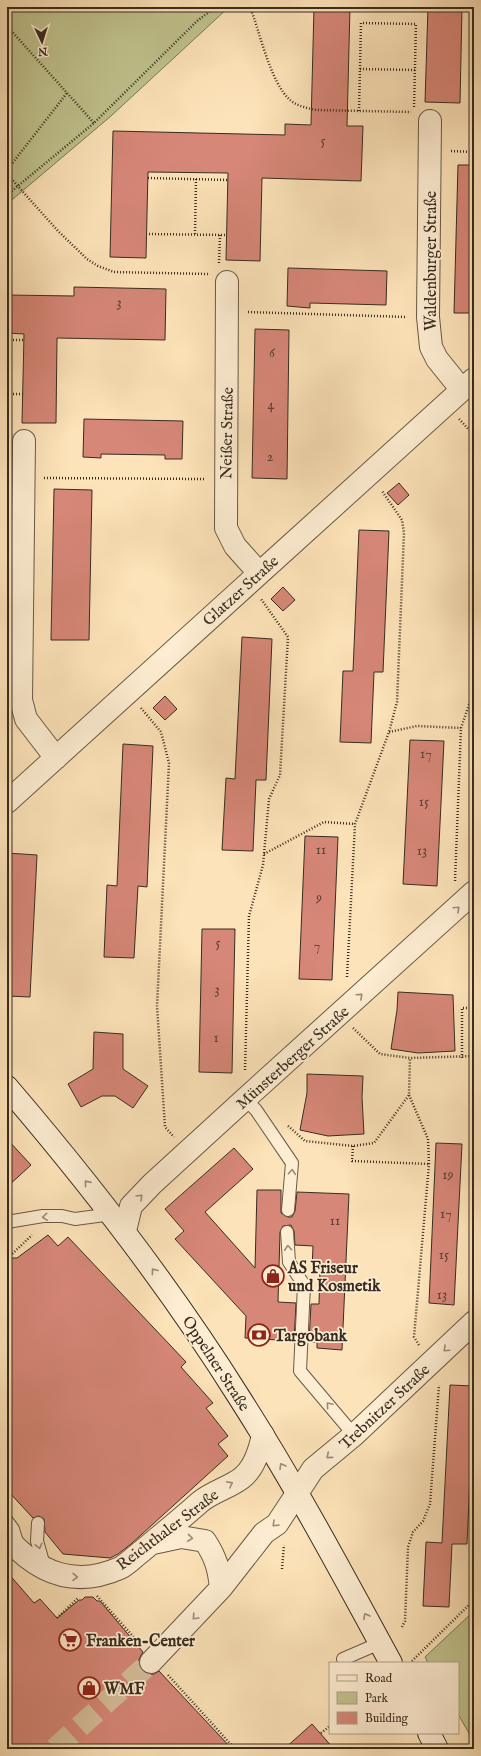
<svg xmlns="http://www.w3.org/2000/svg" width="481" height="1756" viewBox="0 0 481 1756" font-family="'IM FELL English',serif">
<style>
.green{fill:#c0c38e;stroke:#7c7857}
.building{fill:#d78778;stroke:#382c20}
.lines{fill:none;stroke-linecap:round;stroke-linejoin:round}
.street-tunnel{stroke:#d6be9a;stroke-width:22;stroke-dasharray:22 11;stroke-linecap:butt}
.lane-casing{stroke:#695a46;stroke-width:14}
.street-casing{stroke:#695a46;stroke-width:24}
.secondary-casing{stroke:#382c20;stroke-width:24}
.path{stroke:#382c20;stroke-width:2.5;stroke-dasharray:1 2;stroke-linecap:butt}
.lane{stroke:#feedd2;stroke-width:12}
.street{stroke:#feedd2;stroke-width:22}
.secondary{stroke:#feedd2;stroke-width:22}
.oneway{stroke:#9b8c79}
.labels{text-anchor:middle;stroke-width:3.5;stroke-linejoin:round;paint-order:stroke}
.number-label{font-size:14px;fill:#604336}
.street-label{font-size:16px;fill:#382c20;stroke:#feedd2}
.poi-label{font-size:16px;font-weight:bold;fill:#382c20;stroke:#feedd2;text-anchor:start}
</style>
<rect width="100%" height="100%" fill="#fde3b9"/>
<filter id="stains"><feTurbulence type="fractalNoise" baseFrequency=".005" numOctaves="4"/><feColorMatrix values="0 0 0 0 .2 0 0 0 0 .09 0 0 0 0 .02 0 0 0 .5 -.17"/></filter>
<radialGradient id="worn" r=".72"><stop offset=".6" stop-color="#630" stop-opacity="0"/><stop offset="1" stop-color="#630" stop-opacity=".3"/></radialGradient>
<path class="green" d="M7,7H229L111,116L7,204Z
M474,1611V1742L458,1714V1663H428L425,1657Z"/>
<path class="building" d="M314,7H350L347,126H363L361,181L262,178L260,261L226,260L228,173L148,172L146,258L110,257L113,131L285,135V124L311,125Z
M428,7H462L460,103L425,102Z
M458,165H474V313H454Z
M288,268L387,271L386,305L310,303V308L287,306Z
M74,287L166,289L165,340L57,338L56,423H22L24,334L7,333V295L74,296Z
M255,329L289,330L287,479L252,478Z
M84,419L183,421L182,459H165V455L101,454V458L83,457Z
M399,483L409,495L398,505L387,493Z
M54,489L92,490L89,640H51Z
M359,530L389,531L383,672H374L371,743L340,742L343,671H353Z
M283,587L295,600L283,611L271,599Z
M242,637L272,639L266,780H256L253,851L222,850L226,778L235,779Z
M165,696L177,709L165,720L153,708Z
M410,740L444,741L437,886L403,884Z
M123,744L153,746L147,887L138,886L134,958L104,957L107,885L117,886Z
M305,836L338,837L332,980L299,979Z
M7,853L37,855L30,997L7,996Z
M202,929H235L232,1073L199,1072Z
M398,992L453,995L455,1051L418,1053L391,1049L397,1010Z
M94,1032L123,1034V1069L148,1086L133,1108L115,1096H102L81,1107L68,1084L93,1069Z
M307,1074L363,1076L362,1097L364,1134L328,1136L300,1130L307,1093Z
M7,1139L31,1165L7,1187Z
M436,1143L462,1144L454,1305L429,1303Z
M234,1148L253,1169L205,1212L255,1268L257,1190H281V1213L288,1217H292L295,1211L297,1192L349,1194L342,1350L317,1348V1342H309L311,1304H319L320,1270H312L313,1246L295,1245L294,1231L291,1225L283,1226L280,1232L278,1302L296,1303L294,1341L245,1338L246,1316L175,1239L184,1231L165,1209Z
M48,1235L58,1246L68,1237L186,1362L181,1367L213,1403L206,1408L228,1436L218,1444L228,1456L131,1544L118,1554L110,1558L63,1554L45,1532L44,1519L39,1516L33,1518L7,1490V1258H17Z
M450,1385L474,1386L467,1544H452L449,1607L423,1606L426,1542L442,1543Z
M7,1572L34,1603L40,1599L57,1618L79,1600H82L85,1597H93L97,1601H100L143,1652L139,1659V1666L142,1671L148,1674H154L159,1671L232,1749H7Z
M312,1724L334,1749H284Z"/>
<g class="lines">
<path class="street-tunnel" d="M55,1749L151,1662"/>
<g class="lane-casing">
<path id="lane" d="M245,1099L256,1110L292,1163L288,1210
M7,1222L43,1216H62L75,1219L112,1214
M287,1232L289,1262L304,1285L300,1371L354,1435
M7,1521L13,1529L18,1545
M38,1523L37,1541L45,1569
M343,1659L380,1643"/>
</g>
<g class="street-casing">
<path id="street" d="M430,121L428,317L431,347L437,359L462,390
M227,282L226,528L235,546L259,573
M24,441L21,700L26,719L56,758
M7,802L474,379
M125,1231L131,1206L152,1184L245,1099L474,892
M7,1538C38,1573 75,1588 120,1568C128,1564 135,1556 142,1551C161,1535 181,1519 200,1502C213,1491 234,1486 244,1476C255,1466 260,1449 263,1435
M153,1543L181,1537L205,1541C216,1558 219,1569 221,1588
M151,1662L221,1588L264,1533L277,1524L313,1469L354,1435L474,1322"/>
</g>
<g class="secondary-casing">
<path id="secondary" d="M7,1087C91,1185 170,1287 239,1397C294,1483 342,1573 391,1663
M429,1733L437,1749"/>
</g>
<path class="path" d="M250,7C260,32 270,82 290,100C297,106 307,108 316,110L411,112
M7,26L94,123
M360,69L415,70
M359,111L361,23L416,24L414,108
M451,151L474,152
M7,170L67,93
M7,174L58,231L87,259L98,266L114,272L209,274
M148,178L228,180
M7,195L94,123L197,21L216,7
M146,234L226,235
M195,234L196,179
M219,263L220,235
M248,312L407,317
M7,340H24
M7,394H23
M459,419L474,435
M44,478L205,479
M141,708L161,732L169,763L157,1006L165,1127L174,1137
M389,732L417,726L461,728
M7,737H13
M264,854L324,822L355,824
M455,881L461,728L474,690
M347,977L355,824L389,732L397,702L404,533L402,520L382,491
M353,1028L380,1054L410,1058L474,1056
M462,1058V1008H474
M245,1070L249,916L263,865L269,799L280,775L288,637L261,599
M409,1095L428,1139L429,1164L414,1337L419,1345
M288,1126L305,1141L353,1146L374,1143L409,1095L410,1058
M353,1146L352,1161L429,1164
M8,1258L32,1235
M282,1569L284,1545
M97,1596L139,1643
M57,1618L78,1598
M402,1627L405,1621L408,1547L413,1532L423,1521L430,1504L439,1385
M412,1661L474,1600
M168,1675L235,1749
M321,1733L330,1726"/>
<use href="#lane" class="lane"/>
<use href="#street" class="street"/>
<use href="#secondary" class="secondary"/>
</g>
<defs><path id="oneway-chevron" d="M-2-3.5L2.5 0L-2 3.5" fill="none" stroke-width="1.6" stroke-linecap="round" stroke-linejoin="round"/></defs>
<g class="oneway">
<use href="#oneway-chevron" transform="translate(457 909) rotate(-43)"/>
<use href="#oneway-chevron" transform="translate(360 996) rotate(-42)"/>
<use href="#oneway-chevron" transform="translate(292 1172) rotate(-85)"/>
<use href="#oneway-chevron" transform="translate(87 1183) rotate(-129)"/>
<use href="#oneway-chevron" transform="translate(140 1197) rotate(-45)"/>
<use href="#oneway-chevron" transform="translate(45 1217) rotate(175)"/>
<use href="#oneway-chevron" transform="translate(288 1248) rotate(-94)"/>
<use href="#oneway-chevron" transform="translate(154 1271) rotate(-126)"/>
<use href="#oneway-chevron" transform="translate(446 1349) rotate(137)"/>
<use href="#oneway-chevron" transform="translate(329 1405) rotate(-130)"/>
<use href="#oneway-chevron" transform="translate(329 1456) rotate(140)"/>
<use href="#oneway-chevron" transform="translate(282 1466) rotate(-121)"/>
<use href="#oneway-chevron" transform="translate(230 1484) rotate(-27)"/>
<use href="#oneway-chevron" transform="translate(275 1524) rotate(136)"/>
<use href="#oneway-chevron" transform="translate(190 1538) rotate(6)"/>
<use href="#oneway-chevron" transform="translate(39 1546) rotate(76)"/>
<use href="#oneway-chevron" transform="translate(75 1577) rotate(1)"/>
<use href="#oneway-chevron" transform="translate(366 1616) rotate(-119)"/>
<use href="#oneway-chevron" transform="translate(195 1617) rotate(134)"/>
</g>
<defs>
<g id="shop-ring" transform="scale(1.15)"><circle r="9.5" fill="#feedd2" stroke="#8f2418" stroke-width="1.5"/><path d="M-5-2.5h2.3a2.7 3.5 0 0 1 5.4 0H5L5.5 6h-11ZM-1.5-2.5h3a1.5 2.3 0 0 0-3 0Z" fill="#8f2418"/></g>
<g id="bank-ring" transform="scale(1.15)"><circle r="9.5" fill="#feedd2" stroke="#8f2418" stroke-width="1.5"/><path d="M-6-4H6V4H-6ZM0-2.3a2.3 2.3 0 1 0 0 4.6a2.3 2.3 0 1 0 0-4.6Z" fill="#8f2418"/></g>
<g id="supermarket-ring" transform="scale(1.15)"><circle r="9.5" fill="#feedd2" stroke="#8f2418" stroke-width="1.5"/><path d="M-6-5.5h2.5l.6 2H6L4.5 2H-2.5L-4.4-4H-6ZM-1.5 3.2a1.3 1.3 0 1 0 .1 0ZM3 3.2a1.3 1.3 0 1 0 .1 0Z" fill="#8f2418"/></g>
</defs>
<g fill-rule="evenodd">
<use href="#shop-ring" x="273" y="1276"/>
<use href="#bank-ring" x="259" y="1335"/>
<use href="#supermarket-ring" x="70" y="1640"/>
<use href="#shop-ring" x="89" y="1688"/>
</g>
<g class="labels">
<g class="number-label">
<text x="323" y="145">5</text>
<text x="119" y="307">3</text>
<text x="272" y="357">6</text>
<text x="271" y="409">4</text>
<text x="270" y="461">2</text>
<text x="426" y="758">17</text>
<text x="424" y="806">15</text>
<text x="321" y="854">11</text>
<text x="422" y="855">13</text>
<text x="319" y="902">9</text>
<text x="218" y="947">5</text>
<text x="317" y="950">7</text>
<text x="217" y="994">3</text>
<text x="216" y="1042">1</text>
<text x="448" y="1179">19</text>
<text x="446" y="1218">17</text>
<text x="335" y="1225">11</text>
<text x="444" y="1259">15</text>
<text x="442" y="1299">13</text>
</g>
<g class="street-label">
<text transform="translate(430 261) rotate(-90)" y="6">Waldenburger Straße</text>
<text transform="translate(226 433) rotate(-89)" y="6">Neißer Straße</text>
<text transform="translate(240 590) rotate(-42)" y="6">Glatzer Straße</text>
<text transform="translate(292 1057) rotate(-42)" y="6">Münsterberger Straße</text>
<text transform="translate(217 1363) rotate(57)" y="6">Oppelner Straße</text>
<text transform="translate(384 1406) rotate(-43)" y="6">Trebnitzer Straße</text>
<text transform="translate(167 1529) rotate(-37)" y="6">Reichthaler Straße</text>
</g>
<g class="poi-label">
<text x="288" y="1273">AS Friseur<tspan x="288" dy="18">und Kosmetik</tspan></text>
<text x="274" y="1341">Targobank</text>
<text x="86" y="1646">Franken-Center</text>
<text x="104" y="1694">WMF</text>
</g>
</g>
<rect width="481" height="1756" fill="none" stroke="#fde3b9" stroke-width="24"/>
<rect x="8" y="8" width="465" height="1740" fill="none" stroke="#382c20" stroke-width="2"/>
<rect x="12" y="12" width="457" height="1732" fill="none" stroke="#382c20"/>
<rect x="329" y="1662" width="130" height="72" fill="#feedd2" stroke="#afa08b"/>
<rect x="337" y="1675" width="20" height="6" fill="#feedd2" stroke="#afa08b"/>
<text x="365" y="1682" font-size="12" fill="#382c20">Road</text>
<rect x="337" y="1692" width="20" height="12" fill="#c0c38e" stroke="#afa08b"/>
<text x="365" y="1702" font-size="12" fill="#382c20">Park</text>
<rect x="337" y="1712" width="20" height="12" fill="#d78778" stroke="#afa08b"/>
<text x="365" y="1722" font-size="12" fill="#382c20">Building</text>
<g transform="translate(42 42) rotate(176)" stroke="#feedd2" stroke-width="3" paint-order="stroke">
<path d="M0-3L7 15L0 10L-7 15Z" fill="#382c20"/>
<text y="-6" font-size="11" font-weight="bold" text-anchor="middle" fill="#382c20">N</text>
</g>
<rect width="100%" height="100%" filter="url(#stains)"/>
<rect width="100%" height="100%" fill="url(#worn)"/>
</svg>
